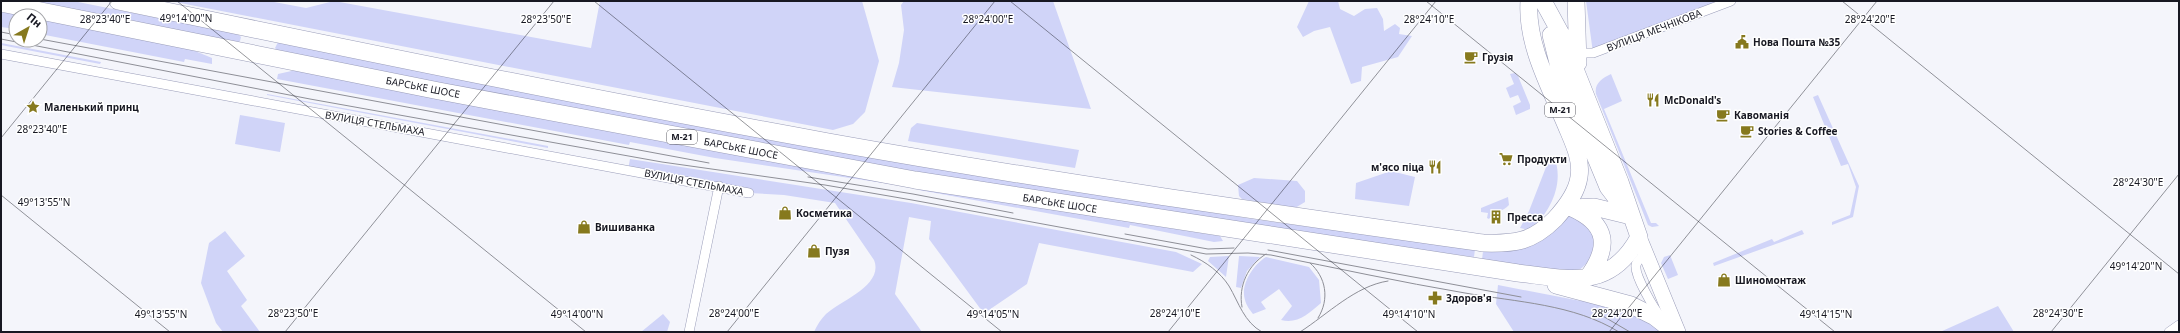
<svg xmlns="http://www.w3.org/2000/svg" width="2180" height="333" viewBox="0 0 2180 333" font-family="'Noto Sans',sans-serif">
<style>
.green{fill:#d0d4f8}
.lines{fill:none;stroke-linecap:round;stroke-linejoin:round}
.street-casing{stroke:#9a9db9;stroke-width:10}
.primary-casing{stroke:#9a9db9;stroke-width:16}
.highway-casing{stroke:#9a9db9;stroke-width:18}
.street{stroke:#fff;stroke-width:9}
.primary{stroke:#fff;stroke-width:15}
.highway{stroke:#fff;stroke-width:17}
.tram{stroke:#8e8f97;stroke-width:1}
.ticks{fill:none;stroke:#171822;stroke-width:1;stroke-opacity:0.45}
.labels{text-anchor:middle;stroke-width:3;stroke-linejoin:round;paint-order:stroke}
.shield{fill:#fff;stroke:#5d5d64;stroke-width:1}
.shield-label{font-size:9px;font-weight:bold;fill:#171822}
.street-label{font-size:10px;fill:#171822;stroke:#fff}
.poi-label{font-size:10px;font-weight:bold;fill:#171822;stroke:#fff;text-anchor:start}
.ticks-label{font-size:10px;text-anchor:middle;fill:#171822;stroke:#fff;stroke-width:3;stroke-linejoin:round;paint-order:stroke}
</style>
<rect width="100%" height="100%" fill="#f4f5fb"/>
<path class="green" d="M25,1H73L238,34L241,37L240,41L236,43Z
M170,1H269L306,8L334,1L591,48L600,1H862L879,61L865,112L853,124L833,130Z
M904,1H1053L1091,109L892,87L899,63L904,30L901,5Z
M1309,1H1338L1340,9L1354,16L1365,9L1377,8L1383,19L1384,31L1395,24L1400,28L1399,34L1412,36L1398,57L1362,67L1361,81L1351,84L1330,27L1314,31L1303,37L1297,27Z
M1586,1H1730L1593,53Z
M1,12L26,16H16V29L1,27Z
M40,19L183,46L212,58V64L185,59L184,62L40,34Z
M278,42L914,164L1252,219L1475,249L1474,257L1251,227L913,173L278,52L275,48Z
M1,43L101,62L100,64L1,45Z
M296,70L904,186L715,158L630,142L629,145L277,79L278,74Z
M1510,74L1515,73L1518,76L1530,105V109L1516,115L1513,106L1521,102L1518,95L1510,98L1506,88L1514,84Z
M1611,74L1622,101L1604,109L1651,223H1656L1659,226L1652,227L1648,225L1596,94C1594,84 1602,78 1611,74Z
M267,94L548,146V148L267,95Z
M1818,95L1859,186L1853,217L1832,225V222L1850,215L1856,187L1848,164L1841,166L1813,97Z
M240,115L285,123L280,152L235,144Z
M917,123L1079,150L1075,168L908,141L911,128Z
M1554,157C1565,183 1550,213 1530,230L1520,228L1529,211L1548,162Z
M630,159L911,203L1176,252L1202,264L1193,272L1039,243L1027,284L986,312L982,311L929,239L931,221L909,217L895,294L922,332H814C817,325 821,319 826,314C842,300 884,285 874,260L835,203L784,195L749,193L628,170Z
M1391,171L1415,177L1409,206L1355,199L1356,183Z
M1254,178L1297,181L1305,191V202L1295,208L1242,199L1239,196L1238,185Z
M920,189L1220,236L1223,241L1214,242L1130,225L1129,228L919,190Z
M1508,197L1509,205C1503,212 1494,211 1489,219L1487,218L1488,213L1481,212V208Z
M1568,214C1576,219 1586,223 1591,231C1599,245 1589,267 1575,272L1482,260L1483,251C1529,253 1537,245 1568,214Z
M1802,230L1804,234L1714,266L1713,263L1772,239L1774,242Z
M225,231L245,256L227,271L247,300L241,306L260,332H223L216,323L201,283L209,243Z
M1670,255L1678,275L1668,279L1661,263L1664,257Z
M1229,256L1226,277L1208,261L1210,257Z
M1239,256L1260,257L1247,271L1241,288L1236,287Z
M1266,257L1309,267L1319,280L1321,303C1308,314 1298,324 1281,320L1292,306L1279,289L1261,302L1266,309L1253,314C1250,310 1246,305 1245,300C1240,285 1253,265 1266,257Z
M1498,285L1581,301L1582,298L1637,313L1661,332H1514L1496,304Z
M1998,306L2014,332H1940Z
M663,314L670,322L667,332H641Z"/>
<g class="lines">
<g class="street-casing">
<path id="street" d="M1577,53H1593L1731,1
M1,54L749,193
M1646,253C1643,256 1637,260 1636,265C1634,275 1654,309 1661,317
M689,332L719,186
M2169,332L2179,325"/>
</g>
<g class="primary-casing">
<path id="primary" d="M1639,237L1678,332"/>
</g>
<g class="highway-casing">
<path id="highway" d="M118,1C354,50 591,99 829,142C1046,181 1265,212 1483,243C1515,244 1532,242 1555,219C1565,208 1577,192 1579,177C1582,159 1573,142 1566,125C1550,87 1526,44 1529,1
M1576,1L1578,63
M1,3L439,91L915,180L1518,273C1569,279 1610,291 1639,237L1620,182L1561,34L1543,1
M1551,35L1560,71L1608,187L1624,208
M1572,208C1608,224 1610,247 1588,277
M1572,208L1594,207L1631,216
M1556,285L1631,305L1655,317L1674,332"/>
</g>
<use href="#street" class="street"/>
<use href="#primary" class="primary"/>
<use href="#highway" class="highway"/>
<path class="tram" d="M1,32L16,35
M1,39L310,99L662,162L825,185L912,200L1206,254L1248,253L1271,255C1336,268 1400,282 1465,293C1516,302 1574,304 1619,332
M40,39L709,163
M808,177L913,194L1013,213
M1125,234L1208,249L1234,248
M1268,250L1521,297
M1191,255C1206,262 1220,272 1229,286C1239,303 1244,322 1262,332
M1310,263C1326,277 1330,299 1318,318
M1242,307C1238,286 1248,265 1266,254
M1601,315L1630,332
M1300,332C1328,314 1355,286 1388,281"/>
</g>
<path class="ticks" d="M177,1L586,332M594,1L1002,332M1010,1L1418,332M1426,1L1835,332M1842,1L2179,274M1,138L112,1M1,195L170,332M285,332L554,1M727,332L995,1M1168,332L1436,1M1609,332L1877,1M2051,332L2179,174"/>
<defs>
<g id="civic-bare" transform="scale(1.08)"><path d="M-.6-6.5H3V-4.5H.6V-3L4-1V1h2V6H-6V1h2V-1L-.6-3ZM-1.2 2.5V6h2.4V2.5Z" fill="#86791e" stroke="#fff" stroke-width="2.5" paint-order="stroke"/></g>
<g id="cafe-bare" transform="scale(1.08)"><path d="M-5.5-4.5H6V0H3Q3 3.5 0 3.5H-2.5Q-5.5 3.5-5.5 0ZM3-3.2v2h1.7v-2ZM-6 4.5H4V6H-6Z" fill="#86791e" stroke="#fff" stroke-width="2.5" paint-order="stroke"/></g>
<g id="restaurant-bare" transform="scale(1.08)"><path d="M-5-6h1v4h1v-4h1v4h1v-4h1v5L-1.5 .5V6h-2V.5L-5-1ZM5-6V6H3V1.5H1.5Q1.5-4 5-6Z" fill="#86791e" stroke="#fff" stroke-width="2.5" paint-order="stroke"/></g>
<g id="sight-bare" transform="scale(1.08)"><path d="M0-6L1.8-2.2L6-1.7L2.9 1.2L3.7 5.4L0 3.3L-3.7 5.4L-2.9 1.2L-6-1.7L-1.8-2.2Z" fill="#86791e" stroke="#fff" stroke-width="2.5" paint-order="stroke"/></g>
<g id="supermarket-bare" transform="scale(1.08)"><path d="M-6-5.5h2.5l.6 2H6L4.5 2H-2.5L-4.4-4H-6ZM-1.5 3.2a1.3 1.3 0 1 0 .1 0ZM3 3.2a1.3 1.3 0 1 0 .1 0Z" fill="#86791e" stroke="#fff" stroke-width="2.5" paint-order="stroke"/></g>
<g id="shop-bare" transform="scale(1.08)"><path d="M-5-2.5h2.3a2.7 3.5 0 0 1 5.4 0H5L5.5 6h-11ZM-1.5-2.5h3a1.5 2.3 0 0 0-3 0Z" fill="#86791e" stroke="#fff" stroke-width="2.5" paint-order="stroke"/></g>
<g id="building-bare" transform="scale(1.08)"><path d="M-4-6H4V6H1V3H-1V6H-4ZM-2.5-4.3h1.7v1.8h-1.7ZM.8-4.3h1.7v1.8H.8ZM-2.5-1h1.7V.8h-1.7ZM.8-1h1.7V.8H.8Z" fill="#86791e" stroke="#fff" stroke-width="2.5" paint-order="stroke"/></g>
<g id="pharmacy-bare" transform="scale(1.08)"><path d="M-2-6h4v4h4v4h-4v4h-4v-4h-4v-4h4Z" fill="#86791e" stroke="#fff" stroke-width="2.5" paint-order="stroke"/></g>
</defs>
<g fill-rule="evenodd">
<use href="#civic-bare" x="1742" y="42"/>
<use href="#cafe-bare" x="1471" y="57"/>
<use href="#restaurant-bare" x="1653" y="100"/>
<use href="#sight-bare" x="33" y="107"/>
<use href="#cafe-bare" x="1723" y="115"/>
<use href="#cafe-bare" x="1747" y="131"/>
<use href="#supermarket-bare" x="1506" y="159"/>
<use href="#restaurant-bare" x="1435" y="167"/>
<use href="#shop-bare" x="785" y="213"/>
<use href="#building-bare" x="1496" y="217"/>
<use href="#shop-bare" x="584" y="227"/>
<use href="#shop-bare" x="814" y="251"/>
<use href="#shop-bare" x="1724" y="280"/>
<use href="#pharmacy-bare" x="1435" y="298"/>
</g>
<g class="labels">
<g class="shield">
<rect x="1545" y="103" width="30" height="14" rx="3"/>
<rect x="667" y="130" width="30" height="14" rx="3"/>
</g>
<g class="shield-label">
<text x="1560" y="113">М-21</text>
<text x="682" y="140">М-21</text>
</g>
<g class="street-label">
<text transform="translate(1654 30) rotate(-21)" y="4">ВУЛИЦЯ МЕЧНІКОВА</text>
<text transform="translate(423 87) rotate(11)" y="4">БАРСЬКЕ ШОСЕ</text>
<text transform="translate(375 123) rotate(10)" y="4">ВУЛИЦЯ СТЕЛЬМАХА</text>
<text transform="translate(741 148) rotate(11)" y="4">БАРСЬКЕ ШОСЕ</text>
<text transform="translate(694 182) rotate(11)" y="4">ВУЛИЦЯ СТЕЛЬМАХА</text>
<text transform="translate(1060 203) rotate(9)" y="4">БАРСЬКЕ ШОСЕ</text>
</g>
<g class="poi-label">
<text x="1753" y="46">Нова Пошта №35</text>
<text x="1482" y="61">Грузія</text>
<text x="1664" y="104">McDonald's</text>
<text x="44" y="111">Маленький принц</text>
<text x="1734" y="119">Кавоманія</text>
<text x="1758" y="135">Stories &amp; Coffee</text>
<text x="1517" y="163">Продукти</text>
<text x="1424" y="171" text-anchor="end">м'ясо піца</text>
<text x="796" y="217">Косметика</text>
<text x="1507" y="221">Пресса</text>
<text x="595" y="231">Вишиванка</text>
<text x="825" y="255">Пузя</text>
<text x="1735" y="284">Шиномонтаж</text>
<text x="1446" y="302">Здоров'я</text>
</g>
</g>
<g class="ticks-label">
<text x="186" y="22">49°14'00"N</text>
<text x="105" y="23">28°23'40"E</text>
<text x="1870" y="23">28°24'20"E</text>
<text x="546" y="23">28°23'50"E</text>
<text x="988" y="23">28°24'00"E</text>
<text x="1429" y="23">28°24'10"E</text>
<text x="42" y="133">28°23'40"E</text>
<text x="2138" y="186">28°24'30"E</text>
<text x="44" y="206">49°13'55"N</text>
<text x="2136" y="270">49°14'20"N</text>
<text x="293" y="317">28°23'50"E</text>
<text x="734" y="317">28°24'00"E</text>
<text x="1175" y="317">28°24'10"E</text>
<text x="1617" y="317">28°24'20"E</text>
<text x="2058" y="317">28°24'30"E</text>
<text x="161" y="318">49°13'55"N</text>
<text x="577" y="318">49°14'00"N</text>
<text x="993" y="318">49°14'05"N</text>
<text x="1409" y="318">49°14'10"N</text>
<text x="1826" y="318">49°14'15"N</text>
</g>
<rect width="2180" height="333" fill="none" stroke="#171822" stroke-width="4"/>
<g transform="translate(28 28) rotate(39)"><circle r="19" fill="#ffffff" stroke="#a2a3a7"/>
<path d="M0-3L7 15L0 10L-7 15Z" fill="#86791e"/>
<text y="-6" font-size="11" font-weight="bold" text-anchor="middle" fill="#171822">Пн</text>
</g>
</svg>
